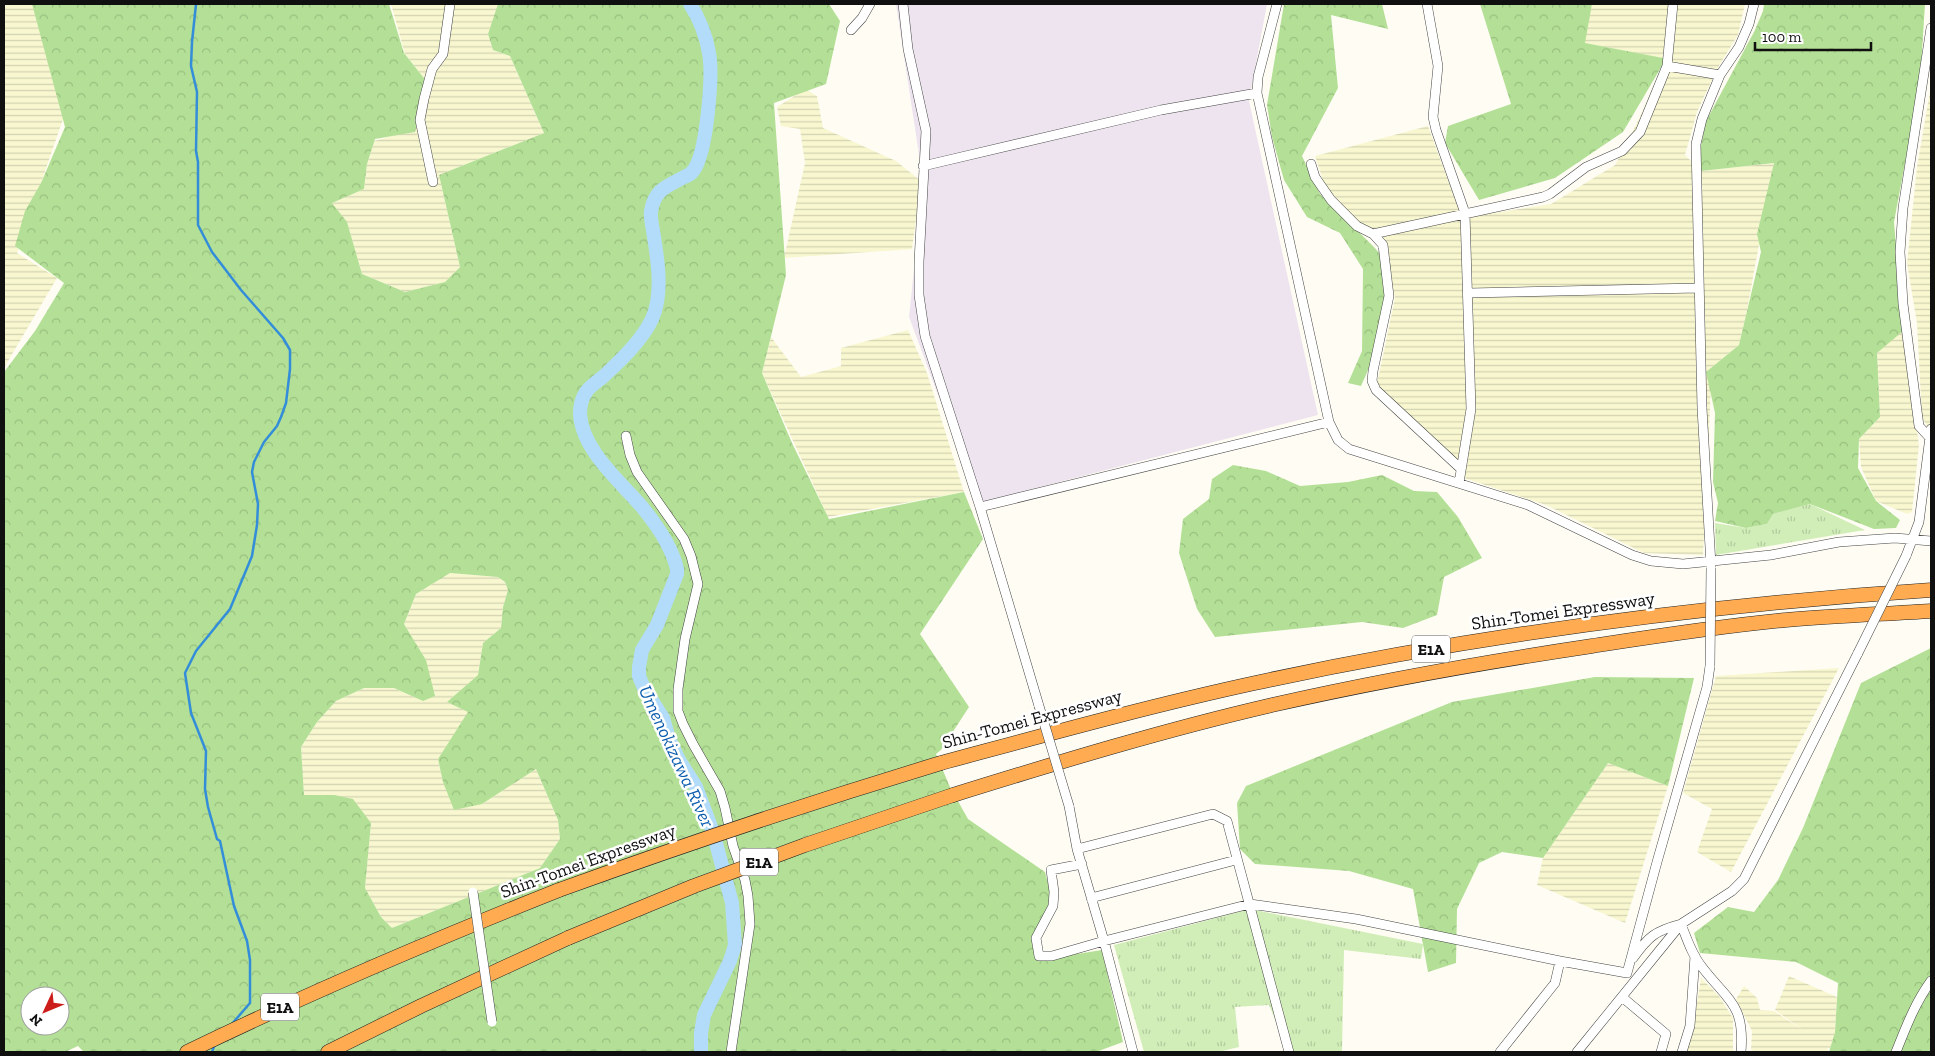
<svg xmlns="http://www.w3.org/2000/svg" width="1935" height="1056" viewBox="0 0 1935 1056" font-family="'Zilla Slab',serif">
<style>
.industrial{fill:#eee4ef}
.farmland{fill:url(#farmland-rules)}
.grass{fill:url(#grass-tufts)}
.forest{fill:url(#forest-crowns);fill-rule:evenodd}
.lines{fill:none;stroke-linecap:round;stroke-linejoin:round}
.stream{stroke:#338dd9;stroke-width:2.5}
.river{stroke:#b3dcfb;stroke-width:14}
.minor-casing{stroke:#434343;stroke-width:10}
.highway-casing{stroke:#212121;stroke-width:15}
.minor{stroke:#fff;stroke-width:9}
.highway{stroke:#ffab51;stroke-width:14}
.minor-bridge-casing{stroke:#434343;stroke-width:10;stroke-linecap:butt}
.highway-bridge-casing{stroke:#212121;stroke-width:15;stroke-linecap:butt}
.minor-bridge{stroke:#fff;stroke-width:9}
.highway-bridge{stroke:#ffab51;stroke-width:14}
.labels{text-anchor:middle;stroke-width:5;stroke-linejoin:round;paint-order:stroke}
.shield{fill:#fff;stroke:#585858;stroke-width:1}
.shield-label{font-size:16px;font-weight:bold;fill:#101010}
.street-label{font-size:18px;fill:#101010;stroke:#fff}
.water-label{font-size:19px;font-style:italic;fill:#0d5eae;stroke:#fff}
</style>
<defs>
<pattern id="farmland-rules" width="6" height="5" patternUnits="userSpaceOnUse" patternTransform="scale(1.25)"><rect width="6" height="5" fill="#f8f7d0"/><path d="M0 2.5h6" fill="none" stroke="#d4d3b2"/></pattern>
<pattern id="grass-tufts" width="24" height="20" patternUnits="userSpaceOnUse" patternTransform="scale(1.25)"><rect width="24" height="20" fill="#d1eeb8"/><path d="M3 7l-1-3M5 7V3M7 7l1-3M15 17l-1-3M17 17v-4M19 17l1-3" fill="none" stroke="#b2cb9d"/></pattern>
<pattern id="forest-crowns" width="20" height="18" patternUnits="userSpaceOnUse" patternTransform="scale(1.25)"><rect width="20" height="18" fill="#b3e096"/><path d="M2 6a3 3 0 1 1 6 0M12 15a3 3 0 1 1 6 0" fill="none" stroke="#99bf80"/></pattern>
</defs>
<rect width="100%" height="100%" fill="#fffdf3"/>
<path class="industrial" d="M896,4H1267L1249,101L1318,415L978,503L909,317L923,181Z"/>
<path class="farmland" d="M4,4H47L50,38L63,119L17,253L57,278L4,368Z
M391,4H499L488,34L493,50L510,56L544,133L439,175L460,267L445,282L405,292L362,274L347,223L332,203L364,189L367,164L374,141L416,129L427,82L405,54Z
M1592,4H1745L1738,35L1717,69L1697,112L1685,155L1701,171L1774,163L1745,321L1739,345L1712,367L1703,555L1644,553L1546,505L1464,478L1377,384L1395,298L1384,249L1325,186L1315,156L1428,126L1462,218L1551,204L1615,165L1639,119L1666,59L1584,43Z
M1931,85V432L1922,418L1917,323L1907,263L1917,167Z
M805,89L817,96L823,128L896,161L921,181L912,249L784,258L805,163L800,129L781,126L777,107Z
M1902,326L1919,445L1912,512L1907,514L1876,501L1861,467L1859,439L1880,417L1877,353Z
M908,330L927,373L964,492L828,517L762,373L771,337L801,377L841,366V348Z
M450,573L498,577L505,582L508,590L503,607L501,628L483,643L478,675L447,702L469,712L438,759L443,782L482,804L536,769L558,820L560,839L540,868L392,928L381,917L365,888L371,823L334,795H304L301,747L317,722L336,701L364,688H394L423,701L426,660L404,624L416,594Z
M1839,668L1731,872L1697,852L1712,809L1683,793L1716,676Z
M1608,763L1668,786L1625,923L1537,885L1543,858Z
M1789,976L1837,997L1835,1032L1830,1049L1828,1048L1827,1052H1758L1751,1050L1752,1031L1736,999L1744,986L1757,998L1760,1010L1774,1011L1803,1030L1775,1010Z
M1701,978L1719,996L1733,1018V1052H1685L1693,1027Z"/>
<path class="grass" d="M1810,504L1865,530L1716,555L1715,523L1746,528L1767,524L1773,514Z
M1250,909L1423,944L1421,959L1344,950L1342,1052H1289L1269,1005L1235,1007L1239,1047L1218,1052H1144L1114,945Z"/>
<path class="forest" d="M32,4H389L404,53L427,82L415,132L375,139L367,164L364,189L332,203L347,222L362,274L405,292L445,282L460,267L439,175L544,133L510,56L493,50L488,34L498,4H829L840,21L826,84L774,103L786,275L762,373L792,443L829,519L964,492L983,539L920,634L969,707L941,750L936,754L950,787L968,819L1045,872L1055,908L1036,938L1039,960L1102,950L1123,1042L1096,1052H84L78,1046L65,1052H4V372L35,331L64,283L15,246L25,211L41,183L65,127ZM450,573L498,577L505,582L508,590L503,607L501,628L483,643L478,675L447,702L468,712L438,759L443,782L454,810L482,804L536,769L558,820L560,839L540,868L392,928L381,917L365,888L371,823L353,799L334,795H304L301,747L317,722L336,701L364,688H394L423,701L435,696L426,660L404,624L416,594ZM30,996H60V1026H30Z
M1284,4H1382L1388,29L1331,15L1338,88L1302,156L1320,194L1374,247L1391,267L1372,361L1361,386L1348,383L1362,351L1363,269L1340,233L1307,217L1284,180L1272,137L1267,105Z
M1480,4H1592L1585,43L1663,58V64L1623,132L1555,178L1479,200L1445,143L1448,126L1511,104Z
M1764,4H1925L1920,83L1894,222L1903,331L1877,353L1880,417L1859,439L1858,468L1876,501L1900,520L1896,528L1874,529L1810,504L1773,514L1767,524L1746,528L1715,521L1718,503L1713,482L1715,413L1706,372L1739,345L1761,252L1757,234L1774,163L1701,171V146L1706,121L1754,32L1763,11Z
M1233,465L1266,471L1300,486L1348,482L1382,475L1414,491L1437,492L1458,517L1482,558L1444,577L1437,615L1403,628L1362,622L1215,637L1197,609L1179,553L1183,519L1209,499L1212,479Z
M1931,648V1052H1829L1835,1032L1838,983L1796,962L1700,953L1694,933L1728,907L1754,912L1778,880L1803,828L1861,683Z
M1595,677L1694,678L1668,786L1608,763L1543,858L1502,852L1479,863L1457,909L1456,963L1428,972L1413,889L1349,871L1255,864L1240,849L1237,803L1246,786L1452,702Z"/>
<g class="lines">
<path class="stream" d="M196,4L192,42L191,66L197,92L196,151L198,162V225L212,252L241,290L283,338L290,350V369L286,403L281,417L277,426L264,442L254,462L252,472L258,504L257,525L252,556L230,609L196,651L185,673L191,713L206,751L205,789L208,807L217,839L220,841L234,906L247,941L250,960V1003L231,1025
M212,1052L215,1044"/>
<path class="river" d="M690,4C699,18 706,35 709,53C713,75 707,154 693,171C691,174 687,176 684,177C666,187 655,189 651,211C650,218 653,229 654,237C658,262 663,295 652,319C642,340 622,359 606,374C600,380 591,385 586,392C582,398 580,407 580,414C582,450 620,481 642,507C656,524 672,547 677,569V574L657,625L642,650L639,667V676L644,688L663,718L669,739L679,760L696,787L713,832L732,903L735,945L730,961L704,1015L701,1033V1052"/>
<g class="minor-casing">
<path id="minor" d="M903,4L908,49L926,131L919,262V295L925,336L980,507L1039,706
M1277,4L1258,77L1257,93L1329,422L1338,440L1349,449L1528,505L1632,555L1651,561L1683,564L1771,555L1839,542L1895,538L1931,541
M1427,4L1438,66L1433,117L1436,130L1465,213L1471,409L1459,483
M851,30L862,18L870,4
M1667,66L1720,75
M1311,164L1315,177L1331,200L1357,226L1373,234L1383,245L1389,296L1373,371L1372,381L1376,390L1460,468
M923,166L1161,110L1257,93
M433,182L420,120L424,99L432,69L443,54L450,4
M1373,234L1543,197L1550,194L1586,167L1622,151L1640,132L1667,66L1673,4
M1469,293L1698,288
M626,436L630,455L637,472L684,539L691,556L698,584L685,639L678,689V711L683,724L693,744L720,791L725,808L733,846L745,880L748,896L750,924L731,1052
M1929,437L1919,426L1903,304L1900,252L1903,208L1931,28
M980,507L1329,422
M1906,556L1919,522L1931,429
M1711,565L1702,408L1696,144L1702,119L1720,75L1739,47L1749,24L1754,4
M1069,806L1077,849L1104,941L1133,1052
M1077,849L1213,814L1227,821L1289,1052
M1082,864L1051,870L1054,892L1053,906L1036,938L1039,956H1052L1104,941L1250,904L1356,919L1560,961L1627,973L1657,862L1707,687L1710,666
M1091,898L1236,860
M1633,958C1649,936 1655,931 1681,924C1687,939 1692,955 1702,967C1728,1001 1745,1004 1741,1052
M1622,997L1666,1034L1661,1052
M1500,1052L1555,983L1560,961
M1577,1052L1681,924L1732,891L1744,879L1858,653
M1682,1052L1690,1026L1695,956
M1896,1052C1906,1027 1915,1003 1931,981"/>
</g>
<g class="highway-casing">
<path id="highway" d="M941,763C1045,735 1149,706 1255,683C1477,635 1704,605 1931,590
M953,795C1059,762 1164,730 1272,705C1378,681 1485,662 1592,646C1657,636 1721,626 1786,620C1834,616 1883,614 1931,611
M187,1052C309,993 433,940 559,890
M328,1052L421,1006L568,938"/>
</g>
<use href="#minor" class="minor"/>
<use href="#highway" class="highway"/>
<g class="minor-bridge-casing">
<path id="minor-bridge" d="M1858,653L1906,556
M1710,666L1711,568
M1039,706L1069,806
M473,892L492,1022"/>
</g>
<g class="highway-bridge-casing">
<path id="highway-bridge" d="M559,890C686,844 812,802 941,763
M568,938L694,886L805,845L953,795"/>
</g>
<use href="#minor-bridge" class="minor-bridge"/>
<use href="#highway-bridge" class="highway-bridge"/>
</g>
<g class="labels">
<g class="shield">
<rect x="1412" y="635.5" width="38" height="27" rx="4"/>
<rect x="740" y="848.5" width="38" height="27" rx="4"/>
<rect x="261" y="993.5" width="38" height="27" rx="4"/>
</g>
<g class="shield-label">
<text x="1431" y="655">E1A</text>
<text x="759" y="868">E1A</text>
<text x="280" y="1013">E1A</text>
</g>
<g class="street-label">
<text transform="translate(1563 611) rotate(-8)" y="6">Shin-Tomei Expressway</text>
<text transform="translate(1032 719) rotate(-15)" y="6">Shin-Tomei Expressway</text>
<text transform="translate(588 861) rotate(-20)" y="6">Shin-Tomei Expressway</text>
</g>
<g class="water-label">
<text transform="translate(677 756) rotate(65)" y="7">Umenokizawa River</text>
</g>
</g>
<rect width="1935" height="1056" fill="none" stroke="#101010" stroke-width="10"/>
<g transform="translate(45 1011) rotate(226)"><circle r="24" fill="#ffffff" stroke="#9f9f9f"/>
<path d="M0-4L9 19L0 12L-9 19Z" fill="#cd1d1b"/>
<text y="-8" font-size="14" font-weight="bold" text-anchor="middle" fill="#101010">N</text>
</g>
<path d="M1755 42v8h116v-8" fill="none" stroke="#101010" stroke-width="2.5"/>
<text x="1762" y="42" font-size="15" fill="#101010" stroke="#ffffff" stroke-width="4" paint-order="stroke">100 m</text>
</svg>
